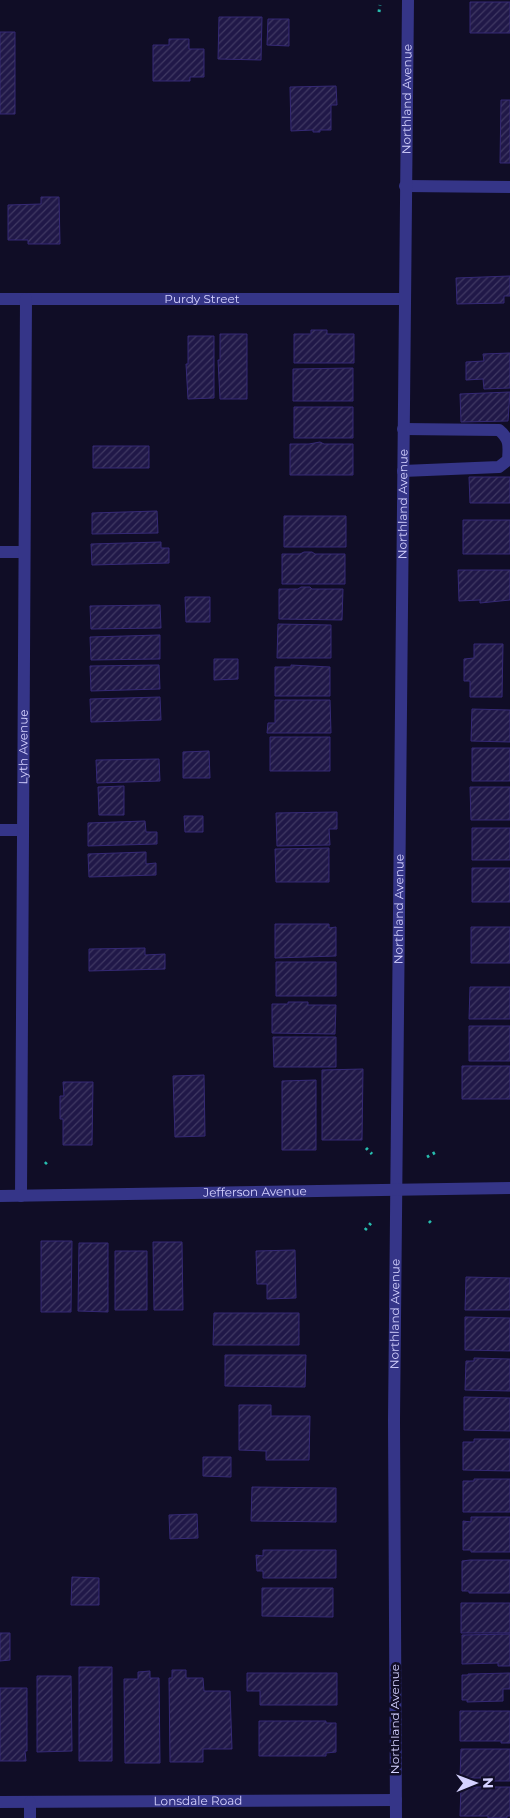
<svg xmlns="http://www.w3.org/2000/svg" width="510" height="1818" viewBox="0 0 510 1818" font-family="Montserrat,sans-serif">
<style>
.building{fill:url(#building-hatch);stroke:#352975}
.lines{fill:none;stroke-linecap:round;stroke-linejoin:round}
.path{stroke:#27beaf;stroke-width:3;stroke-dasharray:2.5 4;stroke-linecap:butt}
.service{stroke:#353588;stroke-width:12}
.minor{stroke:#353588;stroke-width:12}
.tertiary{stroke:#353588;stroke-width:12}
.labels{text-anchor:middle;stroke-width:5;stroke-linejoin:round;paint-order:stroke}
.street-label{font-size:12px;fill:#d5d2ff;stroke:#100d26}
</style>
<defs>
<pattern id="building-hatch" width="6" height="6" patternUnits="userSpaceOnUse" patternTransform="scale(1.25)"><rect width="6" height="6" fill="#201848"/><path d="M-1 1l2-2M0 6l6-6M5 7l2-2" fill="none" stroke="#403963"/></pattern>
</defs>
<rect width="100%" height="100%" fill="#100d26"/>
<path class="building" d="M470,2H510V33H470Z
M219,17H262L261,60L218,59Z
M268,19H289V46L267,45Z
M0,32H15V114H0Z
M169,39H189V49H204V77H190V81H153V45H169Z
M336,86L337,105H331V130H320V132H313V130L291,131L290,87Z
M501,100H510V163H500Z
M41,197H59L60,244H28V240H8V205L41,204Z
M510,276V296H504V303L457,304L456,278Z
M311,330H327V334H354V363H294V334H311Z
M220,334H247V399H220L218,360H220Z
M188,336H214V398L188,399L186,364H188Z
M510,353V388L484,389L483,379L466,380V362L484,361L483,354Z
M353,368V401H293V369Z
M510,392L508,421L461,422L460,394Z
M294,407H353V438H294Z
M320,442L324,444H353V475H290V444H309Z
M93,446H149V468H93Z
M469,477H510V503H470Z
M157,511L158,533L92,534V513Z
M284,516H346V547H284Z
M463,520H510V554H463Z
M161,542V548H169V563L92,565L91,544Z
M304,552H312L315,554H345V584H282V554H300Z
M458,570H510V600L480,603V600L459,601Z
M301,587H310L312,589H343L342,620L279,619V589H298Z
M185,597H210V622H186Z
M160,605L161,628L91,629L90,606Z
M278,624L331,625V658H277Z
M160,635V659L91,660L90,637Z
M474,644H503L502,697H470V681H464V659L474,658Z
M214,659H238V679L214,680Z
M159,665L160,689L91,691L90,666Z
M291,665L330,667V696H275V667H291Z
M160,697L161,720L91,722L90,699Z
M275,700H330L331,733H267L268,723H275Z
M472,709L510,710V742L471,741Z
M270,737H330V771H270Z
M472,748H510V781H472Z
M209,751L210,778H183V752Z
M159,759L160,781L97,783L96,760Z
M124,786V815H99L98,787Z
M470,787H510V820H471Z
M337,812V829H329L330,845L277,846L276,813Z
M184,816H203V832H185Z
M145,821L146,832H157V844L88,846V823Z
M472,828H510V860H472Z
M329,848V882H276L275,849Z
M146,852V864L156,863V875L89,877L88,854Z
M472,868H510V902H472Z
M275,924H329V928L336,927V956L275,958Z
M471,927H510V963H471Z
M145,948V955L165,954V969L89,971V949Z
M276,962H336V996H276Z
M470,987H510V1019H469Z
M288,1002H308V1005H336L335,1034L272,1033V1004H288Z
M469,1026H510V1061H469Z
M273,1037H336V1067H274Z
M462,1066H510V1099H462Z
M363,1069L362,1140H322V1070Z
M204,1075L205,1136L175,1137L173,1076Z
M316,1080V1150H282V1081Z
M63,1082H93L92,1145H63V1119H60V1096H64Z
M41,1241H72L71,1312H41Z
M153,1242H182L183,1310H154Z
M79,1243H108V1312L78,1311Z
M295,1250L296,1298L267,1299V1284H257L256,1251Z
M115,1251H147V1310H115Z
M466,1277L510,1278V1310H465Z
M214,1313H299V1345H213Z
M465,1317L510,1318V1351L465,1350Z
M225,1355H306L305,1387L225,1386Z
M474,1358L510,1359V1391L465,1390L466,1361H474Z
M464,1397L510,1398V1431L464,1430Z
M239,1405H271V1416H310L309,1460H266V1451L239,1450Z
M474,1439H510V1471L463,1470V1442H474Z
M203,1457H231V1477L203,1476Z
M474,1479H510V1512H463V1481H474Z
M252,1487L336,1488V1522L251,1521Z
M197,1514L198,1538L170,1539L169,1515Z
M471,1517H510V1552H471V1550H463V1521L471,1522Z
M263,1550H336V1578H263V1571H257L256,1555L263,1556Z
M470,1560H510V1593H469V1591H462V1561Z
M72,1577L99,1578V1605H71Z
M262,1588H333V1617L262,1616Z
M461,1603H510V1633H461Z
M0,1633H10V1660L0,1661Z
M510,1634V1666H498V1663L462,1664V1635Z
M79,1667H112V1761H79Z
M172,1670H186V1678H203L204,1691H230L232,1749H203V1762H170L169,1678H172Z
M150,1671V1678H159L160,1763H125L124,1679H138V1672Z
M247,1673H337V1705H260V1691H247Z
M510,1673V1689H503V1701L467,1702V1700H462V1675H468V1674Z
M37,1676H71L72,1751L37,1752Z
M0,1688H27V1751H25L26,1761H0Z
M460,1711H510V1743H501V1741H460Z
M259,1721H326V1723H336V1752L326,1753V1756H259Z
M461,1749H510V1781H493L494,1778H460Z
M461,1787H510V1816H507V1818H488V1816H460Z"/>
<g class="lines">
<path class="path" d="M379,12L380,5
M366,1148L372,1154
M427,1157L438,1151
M45,1164L49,1160
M429,1221L433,1225
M365,1230L371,1223"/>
<path class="service" d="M405,186L510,187
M403,471L499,467L508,460C509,446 510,439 499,430L403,429"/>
<g class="minor">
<path id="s1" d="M0,299H405"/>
<path d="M0,552H24"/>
<path d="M0,830H22"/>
<path id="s2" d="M21,1196L26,299"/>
<path id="s3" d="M0,1802L396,1800"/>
<path d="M30,1818V1802"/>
<path id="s4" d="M396,1818L394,1420L408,0"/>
</g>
<path class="tertiary" id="s5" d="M0,1196L510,1188"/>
</g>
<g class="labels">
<g class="street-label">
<text dy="4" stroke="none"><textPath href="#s4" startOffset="1719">Northland Avenue</textPath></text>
<text dy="4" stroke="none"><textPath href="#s1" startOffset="202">Purdy Street</textPath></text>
<text dy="4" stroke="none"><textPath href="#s4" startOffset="1314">Northland Avenue</textPath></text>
<text dy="4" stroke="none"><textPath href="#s2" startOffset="449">Lyth Avenue</textPath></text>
<text dy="4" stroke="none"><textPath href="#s4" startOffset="909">Northland Avenue</textPath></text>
<text dy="4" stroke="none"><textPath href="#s5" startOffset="255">Jefferson Avenue</textPath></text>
<text dy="4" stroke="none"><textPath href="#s4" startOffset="504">Northland Avenue</textPath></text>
<text transform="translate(395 1719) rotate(-90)" y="4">Northland Avenue</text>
<text dy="4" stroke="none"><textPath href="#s3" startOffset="198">Lonsdale Road</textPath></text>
</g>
</g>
<g transform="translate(475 1783) rotate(89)" stroke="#100d26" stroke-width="4" paint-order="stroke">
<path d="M0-4L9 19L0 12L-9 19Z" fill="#d5d2ff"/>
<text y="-8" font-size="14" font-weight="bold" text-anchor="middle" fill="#d5d2ff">N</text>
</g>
</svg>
